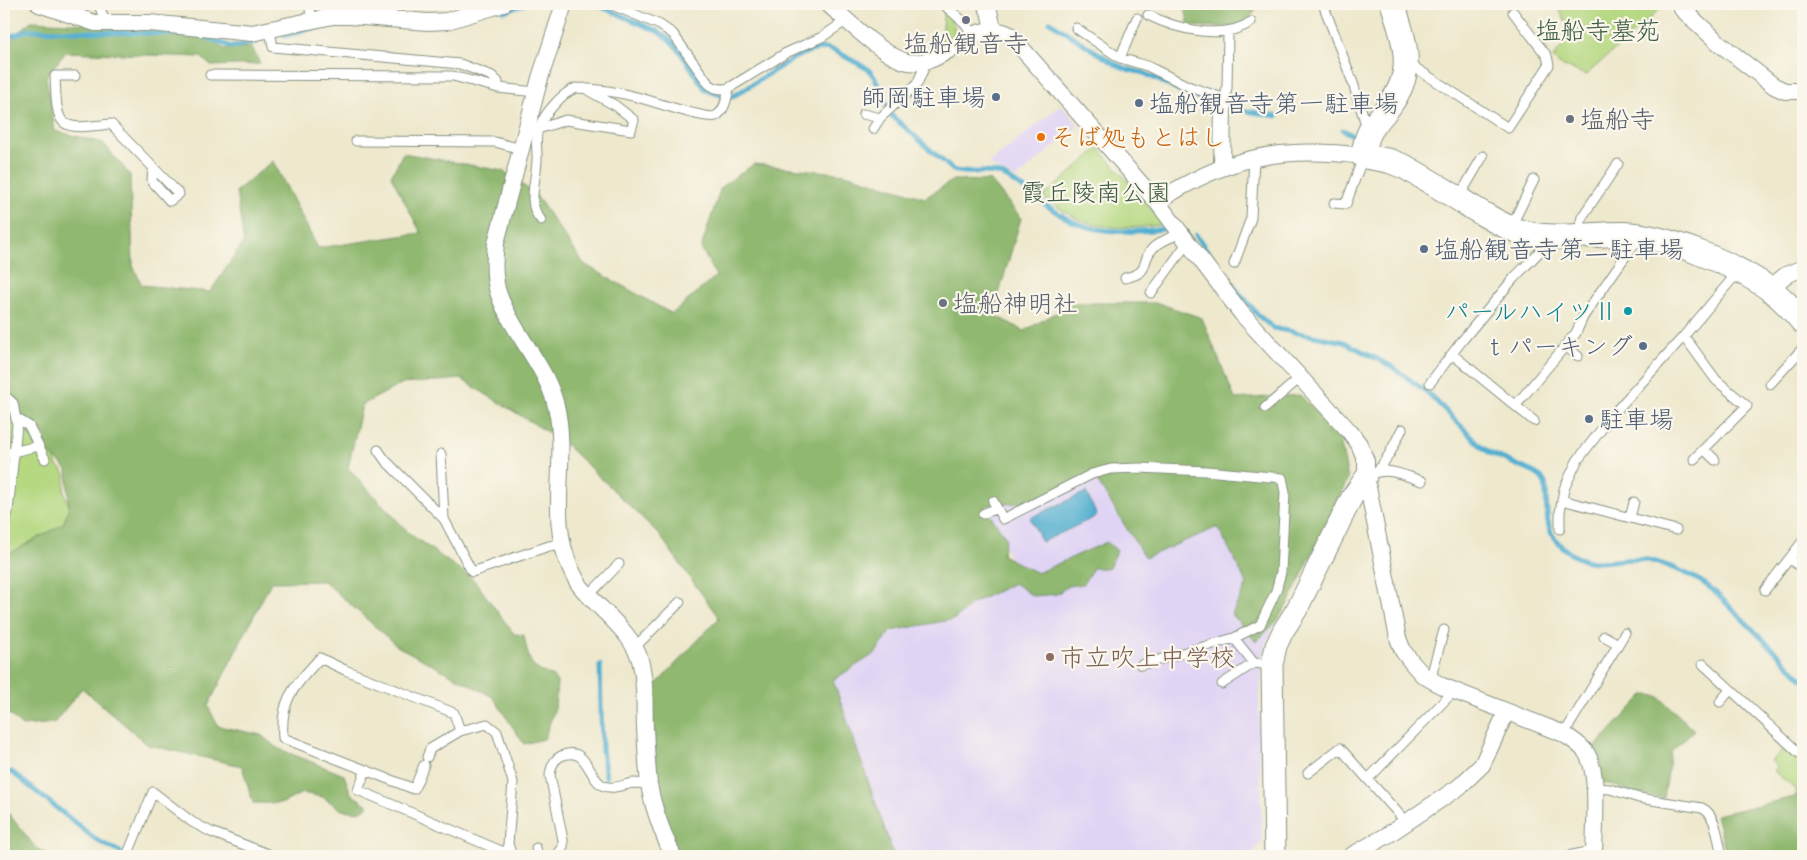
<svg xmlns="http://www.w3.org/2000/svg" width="1807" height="860" viewBox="0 0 1807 860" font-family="Caveat,'Klee One',sans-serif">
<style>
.built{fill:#e0d4f4}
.green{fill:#b5d881;stroke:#6a8a5a}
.forest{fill:#90b86f;stroke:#587a52}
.water{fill:#51aed0;stroke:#387682}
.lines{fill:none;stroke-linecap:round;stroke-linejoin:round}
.stream{stroke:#51aed0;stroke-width:5}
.service-casing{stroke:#869280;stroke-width:11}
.minor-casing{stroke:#869280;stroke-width:18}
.tertiary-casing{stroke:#869280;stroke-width:23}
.secondary-casing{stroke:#869280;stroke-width:26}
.service{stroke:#fff;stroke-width:9}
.minor{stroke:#fff;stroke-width:16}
.tertiary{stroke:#fff;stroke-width:21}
.secondary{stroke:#fff;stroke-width:24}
.worship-dot{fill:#6b7280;stroke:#fbf7ec;stroke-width:2}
.service-dot{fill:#5c6f8a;stroke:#fbf7ec;stroke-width:2}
.food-dot{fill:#e8710a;stroke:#fbf7ec;stroke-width:2}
.culture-dot{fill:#0f9aa8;stroke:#fbf7ec;stroke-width:2}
.education-dot{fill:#8d6e63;stroke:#fbf7ec;stroke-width:2}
.labels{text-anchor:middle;stroke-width:4.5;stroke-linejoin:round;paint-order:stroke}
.park-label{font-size:25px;fill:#3d5c43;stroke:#fbf7ec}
.worship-label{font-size:25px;fill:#5b616d;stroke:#fbf7ec;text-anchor:start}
.service-label{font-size:25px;fill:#4e5e75;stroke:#fbf7ec;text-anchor:start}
.food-label{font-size:25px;fill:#c56008;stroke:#fbf7ec;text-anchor:start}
.culture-label{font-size:25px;fill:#0d838f;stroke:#fbf7ec;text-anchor:end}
.education-label{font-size:25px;fill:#785e54;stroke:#fbf7ec;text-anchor:start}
</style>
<rect width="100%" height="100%" fill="#fbf7ec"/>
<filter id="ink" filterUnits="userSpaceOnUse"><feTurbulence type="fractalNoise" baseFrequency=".02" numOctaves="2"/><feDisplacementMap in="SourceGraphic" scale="10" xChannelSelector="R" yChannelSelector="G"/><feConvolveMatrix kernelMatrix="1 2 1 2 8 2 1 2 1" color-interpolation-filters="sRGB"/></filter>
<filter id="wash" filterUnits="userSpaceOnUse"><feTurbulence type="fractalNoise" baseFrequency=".0096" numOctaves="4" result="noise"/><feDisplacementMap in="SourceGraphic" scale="20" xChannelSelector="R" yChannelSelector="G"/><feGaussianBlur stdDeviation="1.12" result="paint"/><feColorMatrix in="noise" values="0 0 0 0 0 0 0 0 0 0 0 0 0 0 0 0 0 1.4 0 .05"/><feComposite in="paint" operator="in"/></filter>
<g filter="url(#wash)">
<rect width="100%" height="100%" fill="#eee8cd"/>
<path class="built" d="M1061,105L1079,125L1016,179L988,164Z
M1094,459L1222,521L1276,622L1265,645L1259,700L1262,840L1251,856H885L810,669L1016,578L1002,536L987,507Z"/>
<path class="green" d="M1562,4H1666L1586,75L1559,64L1553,58L1572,34L1558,7Z
M944,11C950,16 955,25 955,33L949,41L947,38L940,42Z
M1099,148L1155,213L1164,224C1136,229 1102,230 1076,218C1064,212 1054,204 1043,197Z
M4,386L50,443L57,466L62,469L65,475L64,491L69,506L64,523C45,536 23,544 4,558Z
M1784,748L1800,762L1803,760V795L1796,797L1795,789L1774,771L1777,767L1771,761Z"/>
<path class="forest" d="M1184,4H1258C1255,10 1251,19 1245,23C1234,29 1202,26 1189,26Z
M31,21L200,30L224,49L252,47L260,64L211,66L201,57L66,52L46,76L55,131L103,143L130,175L133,266L142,285L210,292L244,242L236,191L273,161L318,248L421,233L391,176L403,153L503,171L535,194L584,264L672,314L716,276L701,248L721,187L754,164L845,174L925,198L953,180L991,181L1021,218L993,314L1024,331L1073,303H1158L1202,318L1235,399L1300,395L1339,434L1348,479L1289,602L1276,622L1256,642L1232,614L1247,584L1218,527L1145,558L1096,479L1028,502L984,506L1006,538L1002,555L1037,573L1107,542L1117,551L1109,568H1093L1083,584L1068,586L1057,594L1033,596L1014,583L971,604L955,619L891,631L876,653L833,680L894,856H679L670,834L657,790L650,691L719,618L658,533L562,441L461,379L401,384L362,405L348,468L410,534L474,580L514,634L524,635C526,646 528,663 537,669C547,676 549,671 557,682L555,708L544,739L524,744L493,697L397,646L324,581L271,582L208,706L218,726L261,735L277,748L344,775L351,794L369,806L359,812L342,810L323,797L302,793L283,803H253L242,766L148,745L82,688L54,723L22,726L4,709V558C23,544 45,536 64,523L69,506L67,469L29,436L20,412L4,416V47Z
M1644,695L1658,696L1694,730L1671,752L1664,798L1639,794L1603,782L1600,761L1593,749Z
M1803,795V856H1727L1716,815Z
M4,808L36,848L51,856H4Z"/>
<path class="water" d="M1086,492L1097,516L1042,542L1030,518Z"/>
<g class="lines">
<path class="stream" d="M595,4L657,31L670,40L679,50L706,90L723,96
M504,11L524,4
M1050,22L1115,64L1130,70L1144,73L1186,94L1208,101
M200,35L232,47L256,42
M285,36L314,28L343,23
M4,37H8L28,30L180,34
M732,97L794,58L810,51L826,48L835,51L868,69L875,78L886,105
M1234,109L1277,116
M891,115L953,170C969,176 985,168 1002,175C1028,189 1049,211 1076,223C1102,234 1136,232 1164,229
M1343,130L1354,136
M1196,235L1221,270
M1227,279L1260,317L1273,328L1344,342L1391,366L1428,393L1482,447L1490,453L1535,473L1541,477L1545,483C1548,500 1544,521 1553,536C1556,541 1562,546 1566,550C1594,573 1617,555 1648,560C1669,565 1697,576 1714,591L1803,679
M600,665L602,750L606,777
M4,772H12L89,834L98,841L120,852"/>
</g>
</g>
<g filter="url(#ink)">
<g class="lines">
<g class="service-casing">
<path id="service" d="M99,4L105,23
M309,4L312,21
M610,4L660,25L673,34L708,83C714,89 721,90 729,88L786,53L822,37L847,20
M943,4L965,23L973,35
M1323,4L1353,83L1367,128
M1148,15C1176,29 1223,41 1251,22
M1076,28L1120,58L1147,66L1190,87L1217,96L1223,107
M270,30L273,47L460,64L492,76L498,82V88
M1120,58L1137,18
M1408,63L1508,128L1549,65L1547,56L1513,12
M210,75L453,76L498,88L536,92
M75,76H55C57,130 58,130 111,124L179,194L170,201L152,181L153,167
M1223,107L1227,88L1228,31
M863,114L880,118L917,84L927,61
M534,128L538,129C544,115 561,93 576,88C597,89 618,92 637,97C652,101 706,120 716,116C725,111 727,97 729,88
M873,129L880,118
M356,141L495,142L521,149
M1459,197L1483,156
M1334,203L1346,204L1363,157
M541,220C525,203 538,177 537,156C537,146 535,139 538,129L566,120L631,130L634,120L616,106L584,88
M1511,227L1534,180
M1578,235L1582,217L1618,164
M1234,264L1251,218L1254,157
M1125,278C1153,272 1139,262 1153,248C1160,241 1172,237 1181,233
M1151,293L1188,242
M1684,336L1716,380L1747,406L1694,459
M1565,346L1578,356
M1452,354L1534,421
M1430,383L1461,342L1514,278L1552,239
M1770,384L1803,348
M4,395L13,403L17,425L8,511L4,528
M1516,405L1576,333L1583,317L1638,238
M1265,408L1301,377
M16,418L29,426L45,459
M1704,449L1715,460
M378,450L385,460L444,519L472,572L549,546L562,544
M4,454L38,446
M441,454L444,519
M1378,471L1390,453L1402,429
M1366,476C1390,466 1399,474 1422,481
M1562,500L1676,530
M993,501L1003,519L1092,474L1111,469L1139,468L1206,471L1282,478L1285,492L1281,572L1276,591L1260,625L1234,638L1141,665
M983,514L997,508
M1630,518L1634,502
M1560,529V512L1564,489L1577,461L1614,413L1684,336L1738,272
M1790,558L1803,570
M1765,590L1803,541
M589,595L619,564
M1604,636L1618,644
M1234,638L1254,663
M635,647L680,602
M1703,664L1799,753L1803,749
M1432,680L1433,669L1444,630
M1222,684L1254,663L1271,665
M1720,702L1730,690
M460,731L487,724L497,732L513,782L508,844L512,856
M1564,734L1625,633
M424,765L414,789L283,738C280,698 295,686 320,658L345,670L454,713L460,731L430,749L427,757
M366,770L358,790L501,851H509
M1308,773L1340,748L1406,822
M1368,779L1453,692
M1595,788L1610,789L1639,798L1702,808C1717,815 1718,841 1722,856
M536,848L538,856
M127,856L153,792L192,822L211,832L273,856
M557,856L563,847V840L550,775C551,767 553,760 561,756C588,744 588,780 604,786C613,790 625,784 634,783C639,783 645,784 650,785
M1567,856L1594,851"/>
</g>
<g class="minor-casing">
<path id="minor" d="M39,4L95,23H149L252,33L333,16H350L428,22L447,21L503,4
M564,4L540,78L496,243C494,260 493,279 499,295C513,334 546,365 556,406C569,459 547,516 570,567C573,573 576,581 581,587C599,609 632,632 640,660C646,682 644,705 645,728C646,746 647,766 649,784C653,809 663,834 673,856
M828,4C847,20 884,57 908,62C947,69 972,14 1010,35L1157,202L1242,314L1350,432L1359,444L1366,461V477L1398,638L1403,651L1413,664L1423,675L1442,686L1564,734C1572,740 1582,745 1587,754C1600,776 1594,830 1594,856
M985,4L989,11L993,29
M1681,4L1682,9L1719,43L1774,86L1785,91H1803
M1222,167L1223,107
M1157,202C1226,156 1282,146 1363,156
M1769,289L1786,275L1803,268
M1351,856L1386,836L1459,787L1482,765L1506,713"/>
</g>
<g class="tertiary-casing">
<path id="tertiary" d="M1275,856L1272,665L1276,646L1283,631L1297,609L1352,497L1366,477"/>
</g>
<g class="secondary-casing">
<path id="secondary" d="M1393,4C1405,45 1417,71 1387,109C1372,127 1367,131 1363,156L1390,161L1405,167C1428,180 1451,194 1473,208C1489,217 1503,227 1521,232C1555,241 1588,234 1623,234C1665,235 1737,265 1771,290C1783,299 1793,310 1803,322"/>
</g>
<use href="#service" class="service"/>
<use href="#minor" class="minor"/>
<use href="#tertiary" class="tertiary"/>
<use href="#secondary" class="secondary"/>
</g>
</g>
<g class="worship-dot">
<circle cx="966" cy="20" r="5"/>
<circle cx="1570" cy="119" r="5"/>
<circle cx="943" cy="303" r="5"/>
</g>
<g class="service-dot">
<circle cx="996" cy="97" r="5"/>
<circle cx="1139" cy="103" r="5"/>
<circle cx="1424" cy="249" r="5"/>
<circle cx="1643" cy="346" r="5"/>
<circle cx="1589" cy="419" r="5"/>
</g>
<circle class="food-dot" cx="1041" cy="137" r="5"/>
<circle class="culture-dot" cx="1628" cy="311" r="5"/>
<circle class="education-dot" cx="1050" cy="657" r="5"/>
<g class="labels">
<g class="park-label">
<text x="1598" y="39">塩船寺墓苑</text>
<text x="1096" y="201">霞丘陵南公園</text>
</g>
<g class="worship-label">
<text x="966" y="52" text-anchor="middle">塩船観音寺</text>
<text x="1580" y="128">塩船寺</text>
<text x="953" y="312">塩船神明社</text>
</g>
<g class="service-label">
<text x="986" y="106" text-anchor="end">師岡駐車場</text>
<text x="1149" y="112">塩船観音寺第一駐車場</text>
<text x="1434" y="258">塩船観音寺第二駐車場</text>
<text x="1633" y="355" text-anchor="end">ｔパーキング</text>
<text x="1599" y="428">駐車場</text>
</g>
<g class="food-label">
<text x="1051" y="146">そば処もとはし</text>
</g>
<g class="culture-label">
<text x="1618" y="320">パールハイツⅡ</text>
</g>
<g class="education-label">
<text x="1060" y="666">市立吹上中学校</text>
</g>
</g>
<rect width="1807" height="860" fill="none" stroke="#fbf7ec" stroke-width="20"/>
</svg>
